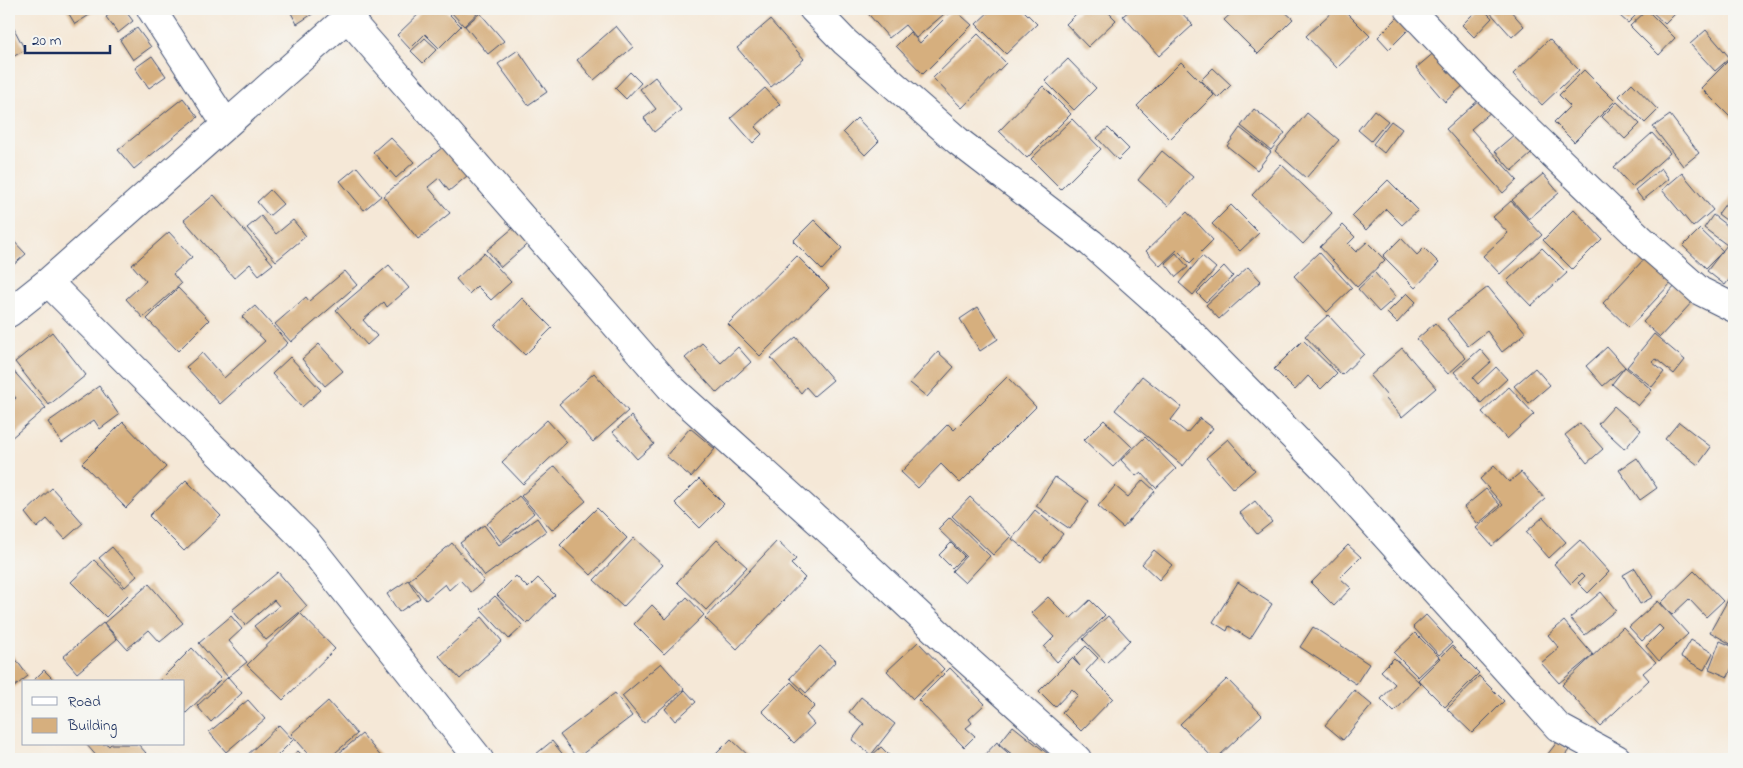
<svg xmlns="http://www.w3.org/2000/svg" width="1743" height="768" viewBox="0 0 1743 768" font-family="'Indie Flower',sans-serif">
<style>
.building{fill:#d6af7e}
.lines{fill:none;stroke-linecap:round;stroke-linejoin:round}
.minor-casing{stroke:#3c4b70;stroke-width:30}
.minor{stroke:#fff;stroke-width:28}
</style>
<rect width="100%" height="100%" fill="#f6f6f2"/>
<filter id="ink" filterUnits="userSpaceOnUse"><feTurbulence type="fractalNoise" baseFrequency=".02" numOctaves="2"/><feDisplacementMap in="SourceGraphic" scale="10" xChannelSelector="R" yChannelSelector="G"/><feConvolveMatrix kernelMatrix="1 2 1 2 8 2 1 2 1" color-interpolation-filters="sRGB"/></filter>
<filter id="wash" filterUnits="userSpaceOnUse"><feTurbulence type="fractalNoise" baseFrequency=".0096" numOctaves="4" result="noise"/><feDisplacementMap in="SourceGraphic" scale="20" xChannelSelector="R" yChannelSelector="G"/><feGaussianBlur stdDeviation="1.12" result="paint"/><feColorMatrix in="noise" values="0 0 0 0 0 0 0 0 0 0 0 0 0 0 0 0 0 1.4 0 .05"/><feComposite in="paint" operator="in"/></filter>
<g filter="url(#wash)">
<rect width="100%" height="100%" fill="#f5e8d7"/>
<g id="blocks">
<path class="building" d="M66,9H99L75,24Z
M117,9H124L133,21L118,33L106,17Z
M294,9H311L314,13L297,24L290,11Z
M424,9H444L461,26L439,48L425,34L410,49L397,35Z
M448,9H482L464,26Z
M864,9H950L916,38L905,25L889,38Z
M954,9L972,25L923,74L896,46L910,32L920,43Z
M992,9H1022L1037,24L1006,54L976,24Z
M1081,9H1105L1116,20L1088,47L1066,24Z
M1131,9H1178L1193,25L1159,56L1123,16Z
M1236,9H1282L1293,19L1258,54L1224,20Z
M1335,9H1343L1370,36L1337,68L1306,36Z
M1478,9H1483L1492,18L1474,37L1462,25Z
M1487,9H1509L1524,26L1512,37Z
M1612,9H1642L1628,23Z
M1649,9H1680L1665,24Z
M1647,10L1675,38L1659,55L1630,26Z
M480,13L504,41L488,54L465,26Z
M1402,13L1414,24L1389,49L1378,37Z
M9,19L25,50L9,59Z
M770,20L804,59L771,87L737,48Z
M616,26L633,47L594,80L577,60Z
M137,28L151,47L133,60L120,40Z
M1706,30L1730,58L1715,71L1690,44Z
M978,34L1006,63L962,108L933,78Z
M425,38L437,49L423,63L411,51Z
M1549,39L1579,70L1542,105L1513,74Z
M518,50L547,92L528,105L498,64Z
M1436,51L1465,84L1445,102L1416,68Z
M152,56L166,76L149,88L135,68Z
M1732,57L1734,59V121L1701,88Z
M1068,59L1096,88L1074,110L1045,81Z
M1181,62L1214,95L1170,139L1137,106Z
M1213,68L1231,85L1218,98L1201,80Z
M1584,70L1615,101L1574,142L1554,122L1570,106L1559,95Z
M630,72L641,83L626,99L615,88Z
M655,77L681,110L654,132L644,118L656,109L640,89Z
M1632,83L1658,110L1645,123L1619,96Z
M1043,86L1071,114L1027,158L999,131Z
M765,88L780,104L755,127L762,134L753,143L731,118Z
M183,98L198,117L134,169L118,150Z
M1481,98L1492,111L1471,129L1517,180L1503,193L1446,129Z
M1617,102L1640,124L1625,139L1602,117Z
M1254,109L1285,133L1271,150L1241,126Z
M1374,110L1388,121L1371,141L1358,130Z
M1307,113L1339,140L1306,178L1275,151Z
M1670,115L1699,153L1683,166L1653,127Z
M857,118L879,141L865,155L843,132Z
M1072,119L1101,149L1061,189L1031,159Z
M1391,121L1402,129L1384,153L1373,144Z
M1523,127L1540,146L1512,171L1495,151Z
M1108,128L1129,149L1118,160L1097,138Z
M1240,128L1271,152L1257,170L1227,146Z
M1652,133L1670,153L1632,187L1614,167Z
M390,137L414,162L396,178L373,152Z
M449,142L473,171L449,191L439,178L428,187L450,213L418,239L383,196Z
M1162,151L1193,177L1168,206L1138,180Z
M1281,164L1332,213L1303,244L1252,195Z
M357,167L381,196L364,210L340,181Z
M1661,168L1669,179L1643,200L1635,190Z
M1682,173L1713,210L1693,227L1662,190Z
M1543,174L1559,193L1529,219L1512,200Z
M1388,180L1418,210L1402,225L1386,209L1366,230L1352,216Z
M270,190L283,204L269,216L257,202Z
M1734,192V226L1718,214Z
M214,195L273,264L259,275L250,264L234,278L184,220Z
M1511,201L1542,235L1500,274L1483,256L1508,233L1493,217Z
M1231,205L1259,233L1240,251L1212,224Z
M1574,209L1602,239L1572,269L1543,240Z
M1187,212L1213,240L1190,263L1177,250L1160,266L1146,251Z
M1713,215L1734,231V273L1725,285L1707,271L1727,245L1704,228Z
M261,216L276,234L293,220L306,236L276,261L247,228Z
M814,220L842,248L822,270L793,241Z
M519,223L532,240L501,267L487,250Z
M1343,225L1355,237L1348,244L1356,252L1367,242L1385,260L1357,287L1320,247Z
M1700,229L1723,251L1706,268L1683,246Z
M169,232L192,257L173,274L181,284L143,318L126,299L146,281L132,265Z
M9,236L26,254L11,267L9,265Z
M1401,238L1417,255L1424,248L1439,263L1415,288L1383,256Z
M1542,248L1567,273L1531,306L1507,281Z
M1319,252L1352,288L1327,312L1294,276Z
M484,253L511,282L491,300L477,286L469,294L456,279Z
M1176,253L1188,267L1176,277L1165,263Z
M797,256L829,288L760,356L728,324Z
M1202,256L1216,268L1193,295L1179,283Z
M1646,257L1672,282L1629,328L1603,303Z
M389,265L409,288L387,307L384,302L363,320L377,336L367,345L336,310Z
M1224,266L1233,276L1206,302L1197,293Z
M1248,267L1261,281L1219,319L1206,305Z
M345,271L357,285L291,342L275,324L306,297L309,301Z
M1375,273L1396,297L1379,312L1358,289Z
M1676,285L1693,301L1660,337L1643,322Z
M1488,287L1526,333L1502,352L1487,331L1468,346L1447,319Z
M178,288L209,320L178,351L147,319Z
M1407,293L1416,302L1397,323L1387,313Z
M522,298L552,328L525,355L495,326Z
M255,306L288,343L220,404L186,367L202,353L224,378L265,341L242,317Z
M978,307L998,339L980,351L960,319Z
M1328,315L1364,354L1342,375L1305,336Z
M1435,323L1466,358L1448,374L1417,339Z
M52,332L86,375L49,405L15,362Z
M1654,334L1685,360L1674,374L1656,359L1652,362L1664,372L1652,387L1627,367Z
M796,337L833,380L814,396L806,387L801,393L771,358Z
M1303,340L1337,373L1321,389L1308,376L1295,390L1274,369Z
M702,343L721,363L738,347L751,362L717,393L685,358Z
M319,344L343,371L325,386L302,359Z
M1607,347L1625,367L1603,386L1586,366Z
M1402,348L1436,388L1402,417L1385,398L1387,396L1370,376Z
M1480,349L1491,362L1473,378L1478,384L1496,367L1507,379L1481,403L1454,372Z
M938,352L954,367L927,397L910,383Z
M290,357L321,390L302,407L272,374Z
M1625,367L1652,390L1638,406L1612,384Z
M11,368L46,408L10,439L9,405L16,398L9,390V370Z
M1535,368L1550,385L1529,403L1514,386Z
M594,373L628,411L593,442L559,404Z
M1142,376L1181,407L1171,420L1187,433L1200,418L1213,428L1183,466L1115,410Z
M1007,377L1036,407L960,483L941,464L918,488L901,472L948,424L954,430Z
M99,386L119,415L100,429L94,420L62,443L48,422Z
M1509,387L1534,414L1507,439L1482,412Z
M1614,406L1641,430L1625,449L1598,424Z
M631,416L654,444L637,459L613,432Z
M547,420L567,442L523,484L502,462Z
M1104,420L1132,447L1113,467L1084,440Z
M123,422L166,467L126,508L82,463Z
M1679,422L1711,447L1698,465L1665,439Z
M1580,423L1603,449L1587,463L1565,435Z
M690,428L715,449L691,477L666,456Z
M1145,437L1176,469L1156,488L1141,472L1136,476L1121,460Z
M1228,439L1255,470L1233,489L1206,458Z
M1637,458L1657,488L1640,500L1619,470Z
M555,466L586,501L552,530L521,496Z
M1494,466L1509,482L1521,472L1545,499L1492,546L1476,528L1503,505L1480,479Z
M1055,477L1089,501L1070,529L1036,506Z
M699,479L724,504L700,528L675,503Z
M186,480L221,516L184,551L149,516Z
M1143,480L1155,491L1123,528L1098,506L1115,486L1128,497Z
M52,488L83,523L65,539L47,519L37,528L25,513Z
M1486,489L1500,505L1478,524L1464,507Z
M519,496L534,513L501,542L487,524Z
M970,497L1011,536L993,555L952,516Z
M1255,501L1272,522L1257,534L1240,513Z
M597,508L627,538L591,575L560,545Z
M1035,510L1063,534L1041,562L1012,539Z
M950,517L990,556L965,583L952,571L966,556L938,529Z
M1543,517L1566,542L1549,558L1526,532Z
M537,518L546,531L485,576L460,543L484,525L499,545Z
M634,538L663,565L623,607L594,580Z
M717,540L747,567L706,610L677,582Z
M1580,540L1609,572L1588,593L1578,583L1584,577L1581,574L1571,584L1554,564Z
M777,541L796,559L791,564L805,578L737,649L705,618Z
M452,543L484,581L471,592L460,580L449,590L445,584L426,600L409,580Z
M951,543L964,556L952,568L939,555Z
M1348,545L1361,557L1340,578L1351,588L1334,606L1311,583Z
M112,547L137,576L125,587L99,558Z
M1154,550L1172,565L1159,580L1142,564Z
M94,560L129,594L106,617L71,582Z
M1635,568L1653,597L1640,604L1623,575Z
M1694,571L1723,601L1706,617L1689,599L1672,615L1661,603Z
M278,572L307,606L266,640L254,626L279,606L274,600L245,625L232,610Z
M516,576L528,588L538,578L555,595L527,624L497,595Z
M408,580L420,598L399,612L387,594Z
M1238,582L1272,604L1250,639L1229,626L1227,631L1213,622Z
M149,584L183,623L160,642L149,630L127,649L104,623Z
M1734,589V646L1710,632Z
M1601,592L1616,610L1585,635L1570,618Z
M495,596L523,626L509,639L481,609Z
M687,597L704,615L664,654L634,624L652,605L666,619Z
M1048,597L1070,619L1090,600L1105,615L1057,662L1044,647L1054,637L1031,613Z
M1658,601L1688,634L1659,661L1646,646L1663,629L1659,625L1642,641L1629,627Z
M300,613L335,649L283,700L247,665Z
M1426,615L1452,643L1439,655L1413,627Z
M231,616L242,629L229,641L247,662L228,677L242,693L211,722L197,706L228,677L199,643Z
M1108,616L1130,640L1106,663L1083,639Z
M482,617L502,641L460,679L439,656Z
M1564,621L1593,655L1559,683L1541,663L1559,648L1548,635Z
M103,623L117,639L77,673L63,657Z
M1313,627L1369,664L1356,684L1300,647Z
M1623,627L1656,662L1643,673L1649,680L1600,726L1562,685Z
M1415,633L1439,657L1418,677L1394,653Z
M1691,640L1713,653L1704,670L1681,657Z
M1720,641L1734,647V662L1728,677L1709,669Z
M918,642L944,669L913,699L887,671Z
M820,646L836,661L806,693L790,678Z
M1086,646L1098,658L1086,671L1113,698L1081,731L1062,712L1078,695L1072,689L1055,707L1039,691L1072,658L1080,666L1074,658Z
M1452,646L1479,673L1445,707L1418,680Z
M192,648L221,679L185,714L184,712V682H158Z
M9,650L28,676L9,691Z
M1394,658L1421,684L1394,712L1381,699L1395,684L1381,671Z
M661,663L684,689L644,723L622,696Z
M950,668L985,704L969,719L972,723L966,728L975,736L964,747L918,700Z
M44,670L53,679L50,682H32Z
M1479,676L1504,701L1472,733L1447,709Z
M1227,679L1262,715L1216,759H1214L1180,724Z
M791,682L815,706L806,715L814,724L794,743L762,711Z
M685,690L696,702L675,721L665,709Z
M1354,690L1372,705L1343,740L1325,725Z
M615,693L632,716L577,758L560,735Z
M861,697L895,724L871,755L852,740L864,724L849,712Z
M248,700L265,719L226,752L209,732Z
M328,701L357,734L328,759H313L291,734Z
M279,725L293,740L274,759H243Z
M1013,726L1048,754L1043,759H1018L999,744Z
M362,734L383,759H332Z
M731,739L752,759H711Z
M552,741L565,757L562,759H530Z
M997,742L999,745L1015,759H981Z
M1557,742L1569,750L1562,759H1544Z
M86,744H107L109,746L111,744H138L146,753L138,759H99Z
M881,747L891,757L889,759H868Z
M298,751L306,759H289Z"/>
</g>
</g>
<g filter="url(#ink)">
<use href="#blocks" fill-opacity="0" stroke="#3c4b70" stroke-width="1"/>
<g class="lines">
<g class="minor-casing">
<path id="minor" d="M151,9L226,124
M813,9L845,42L958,141L1091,243L1180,322L1328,472L1558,727L1617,759
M1409,9L1479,83L1641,239L1700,291L1734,308
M347,17L670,387L834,535L955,649L1077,759
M48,282L305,540L479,759
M9,313L48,282L357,9"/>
</g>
<use href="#minor" class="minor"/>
</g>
</g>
<rect width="1743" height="768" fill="none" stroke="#f6f6f2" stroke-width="30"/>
<rect x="22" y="680" width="162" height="65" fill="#f6f6f2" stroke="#9ea6b7"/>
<rect x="32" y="697" width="25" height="8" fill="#ffffff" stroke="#9ea6b7"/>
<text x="68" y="706" font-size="15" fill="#1b2f5e">Road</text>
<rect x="32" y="718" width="25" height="15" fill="#d6af7e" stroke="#9ea6b7"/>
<text x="68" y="730" font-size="15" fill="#1b2f5e">Building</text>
<path d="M25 45v8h85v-8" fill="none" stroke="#1b2f5e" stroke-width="2.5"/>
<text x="32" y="45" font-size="15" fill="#1b2f5e" stroke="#f6f6f2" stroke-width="4" paint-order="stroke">20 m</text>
</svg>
